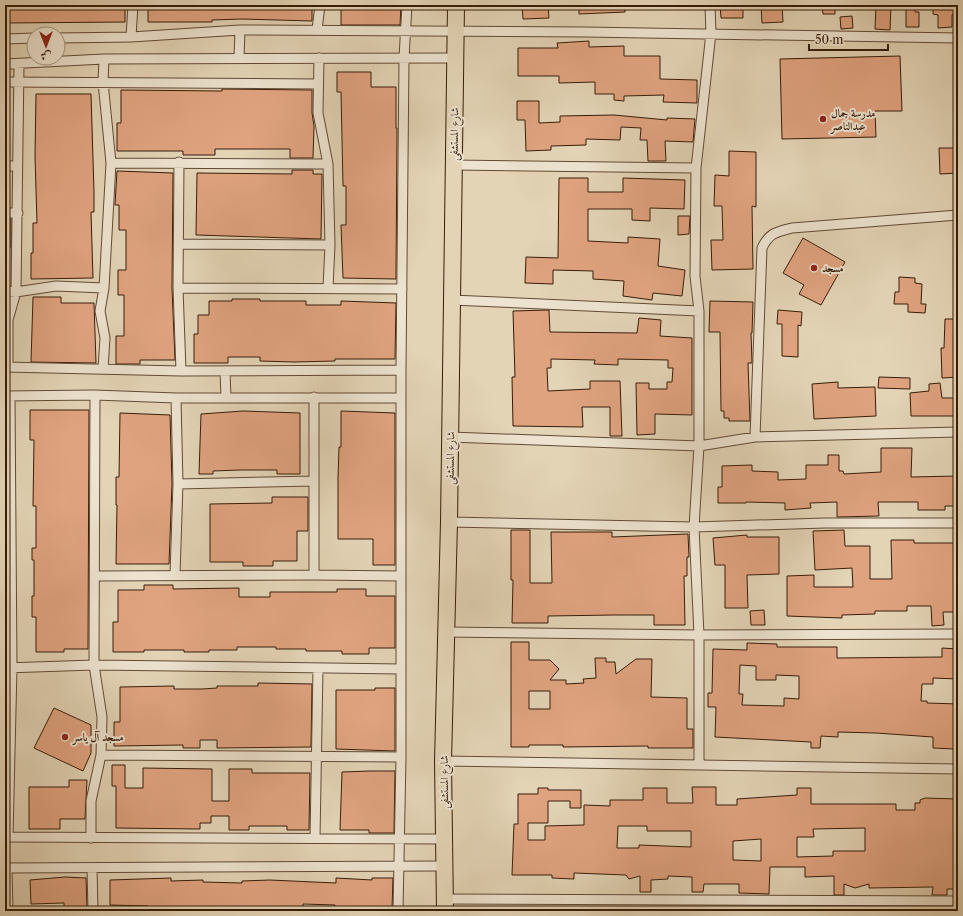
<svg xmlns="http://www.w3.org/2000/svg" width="963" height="916" viewBox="0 0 963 916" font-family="'Libre Caslon Text',Amiri,serif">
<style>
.building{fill:#e0a380;stroke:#371c08;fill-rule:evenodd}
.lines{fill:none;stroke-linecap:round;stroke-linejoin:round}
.minor-casing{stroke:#624a34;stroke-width:11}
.trunk-casing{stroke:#371c08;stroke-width:18}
.minor{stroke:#ede3d0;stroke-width:9}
.trunk{stroke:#e3d4b6;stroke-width:16}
.poi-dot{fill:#8f2418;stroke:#ede3d0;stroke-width:1.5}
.labels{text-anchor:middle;stroke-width:4;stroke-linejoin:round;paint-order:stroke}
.poi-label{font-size:11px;font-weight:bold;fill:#371c08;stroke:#ede3d0;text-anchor:start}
.street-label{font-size:11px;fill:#371c08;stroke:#ede3d0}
</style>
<rect width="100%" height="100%" fill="#e3d4b6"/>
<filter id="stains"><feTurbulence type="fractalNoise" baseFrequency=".005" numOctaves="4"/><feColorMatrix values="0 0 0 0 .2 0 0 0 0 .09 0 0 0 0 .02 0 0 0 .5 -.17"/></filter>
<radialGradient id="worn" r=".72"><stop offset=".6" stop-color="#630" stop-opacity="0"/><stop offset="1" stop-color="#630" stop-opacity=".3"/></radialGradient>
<path class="building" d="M5,5H125V22L5,23Z
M148,5H312V21L242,19L212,20V22H148Z
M341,5H401L400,25H341Z
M522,5H548L549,18L523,19Z
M579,5H625V12L579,14Z
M720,5H743V18H721Z
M761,5H782L783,22L762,23Z
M822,5H835V14H823Z
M876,5H891L890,30L875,29Z
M906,5H915V12H919V27H906Z
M958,7V15H952V27L938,28V15L933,14V8Z
M852,16L853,28L841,29L840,17Z
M589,41V47L624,46V56H660V79L697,80V103L663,102L664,95L624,96V101L614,100V94H595V82L559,83V76H518V48H558L557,43Z
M900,56L902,111H875L876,137L782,139L780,59Z
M337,72H371V87H396V128H397L396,279L343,278L341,225H346V186H343L341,92H337Z
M222,89L312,90V113L314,126L313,158H290V149H215V155H183V151H117V123H121V90L222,91Z
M36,94H91L94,192V212H91L93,278L31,279V253H33V223H37L35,156Z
M517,101H539V123L560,122V116L614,115L667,120V118L695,119L693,142L665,141L666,161H648L647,140H640L641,128L621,127L620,140L586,139V145L551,146V150L526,151L525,120H517Z
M939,148H958V173L940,174Z
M729,151L756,152V207L752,206L753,269L712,270L711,240H723L722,206H714L715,175L729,176Z
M292,170H313V174H322L321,239L196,235L197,173L292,174Z
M117,171L173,173L172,288L175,360H140V364H116V336H124V295H118V270H126V230H119V205H115Z
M559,178H588V192H623V178L685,180L684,209L650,208V221L632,220V209H588V241L628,243V237L660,239L658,266L685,270L682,296L653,293L652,300L623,296L624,281L593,279V271L553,270V284L525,283L526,257L558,258Z
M678,216H690L689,234L678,235Z
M5,219H11V247H5Z
M803,238L845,262L821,305L799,294L804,285L783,273Z
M899,277L915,278V283L922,284L921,304H926L925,313L908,312V304H894L895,292H899Z
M33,297H61V303H94L96,363L31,362Z
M232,299H260V301H306V305H341V301L396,303L395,359H335V361L294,362L260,361V357H228V363H194V334H198V315H209V301H232Z
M710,301L753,302L752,333H751L752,363H748L750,421H729V418H724V411H721L720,332H709Z
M549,310L550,332L637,333L639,318L661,320L660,336L692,338V415L655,414V434L637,435L636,383H649V389H667V382H672L673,368H668V360L618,359V365L594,364L595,360L551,359V368H547L548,391L590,389V381H620L622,436H610V407H582L583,427L513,426L512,377H515L513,311Z
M778,310L802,312L801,326L798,325V357L782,356V324H777Z
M945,319H958V377L942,378L941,348H944Z
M879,377L910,378V389L878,388Z
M838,382V388L875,387L876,416L814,419L812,384Z
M940,383L942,398H958V416H911L910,393L929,391V384Z
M30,410H89L88,649H64V652H36V617H32V596H34V560H32V548H36V506H33L34,440H30Z
M243,411L300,413V474H277V470H240L213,471V474H199L201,414Z
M341,411L395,413V565H373V539H338V478L339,447H341Z
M120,413L170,415L172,484L169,564H116L117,505H116V477H119Z
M881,448H912L911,477L958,476V506H945V510H918V502H878L879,516L837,517V502L810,503L811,508L785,510V503L746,502V503H718V487H722V466L752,465V471L778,472V480L806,479V465H828V455H839V471H843L844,474L881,472Z
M272,497H308V531H297V561H273V566H243V562H210V504L272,503Z
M511,530H530V583H552L551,532H612V537L688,534L689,557H687V576H684L685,625H654V615H614L548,616V623H512L513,580H511Z
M844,530L845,546H870V579H892L891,540H914V543H958V612H943L944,625L932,626L931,606H907V611H875V614L842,615V618L787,616V576L814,575V587H853L852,568L815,570L813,531Z
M747,535V537H779V574L747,575L748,608H725V565H715L713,538Z
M144,585H173V589L239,588V597H270V592H337V589H366V596H395V648H369V654H342V651H306V649H276V647H237V650H209V652H184V650H144V652H113V622H118V590H144Z
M764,610L765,625H751L750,611Z
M511,642H529V660H550L559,669L550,680H566V684L584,683L583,679L596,678L595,658H606V662H615L616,674L636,659H652L651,697L687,698V729H693V748H648V746L563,747V745H529V747H511ZM529,691H550V709H529Z
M747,643L777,644V647H837V658L942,657V648L958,649V679L933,678V684H922L921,701H927V703L958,704V727L954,726V749L933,748V737L876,733L838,732V737L821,736L820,748H811V742L715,737L716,707H708V693H712L713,649L747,650ZM740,665L756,666V680H776V675L799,676V699L784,698V706L742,705L743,694H739Z
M258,683L312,684L311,747L217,748V740H200V748H183V745L114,746V722H120V687L174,686V689H202L217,688V686H258Z
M375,688H395V751L336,749V690H375Z
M54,708L91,725V753L83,771L34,748Z
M112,765H125V788H143V768L212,769V801H229V769H252V773H310L309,830H287V826H249V830H229V816H211V823H200V829L116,828V786H112Z
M370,771H395L394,833H369V830H340L342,772Z
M69,780H87L85,819H60V829H29V787H69Z
M692,787H716V805H737V799L797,795V788H811V804H896V810H915V803H920V800L925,798L958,799V889H947V895H932L933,887L869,888V884L855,888L844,884V895H834V876L805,877V867H770L769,894L739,893V884H704L703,892H692V877L668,876V879L651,880V892H640V876L629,879L626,875L574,873V879L552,878V875H512L514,824H518V794H538V788H548V790H581V808H570V801H548V823H528V840H545V826L584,825V805L610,806V800H643V788H667V803H693ZM618,826H647V831H691V847L639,845V848H617ZM865,828V851H833V856L797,857V837H814L813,829ZM761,839V861L733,860V841Z
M65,877L86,878L87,910H64V903L31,904L30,880Z
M171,878V881L203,880V882L242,883V881L270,880L336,883V878L372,880V878H393L392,909L367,908V911L334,910L335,905L303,904V911H272V908L178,911V908L148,909V906L110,905V880Z"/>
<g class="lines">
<g class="minor-casing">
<path id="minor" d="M317,30L320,5
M131,37L133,5
M58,38L131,37L240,30L585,32L958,38
M5,39L34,38
M239,58L240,30
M319,58L318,113L328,164L330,245L328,288
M5,64L104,59L455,58
M5,82L318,84
M179,162L178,288L181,371
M111,163L328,164
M454,165L696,168
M5,166H17
M5,213H18
M179,244L330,245
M178,288L402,289
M5,291L16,292L56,286L104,288
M451,300L699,311
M5,367L181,371L401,370
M8,367V320L16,292L19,64
M103,369L105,338L100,311L104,288L111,163L103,82L104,59
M225,371L226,398
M5,396L95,395L176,398H401
M314,397V575
M450,437L699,446L755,437L958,432
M755,437L762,248C769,233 776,232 792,228L958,215
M178,484L314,481
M449,522L694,527L825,523H958
M175,575L178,484L176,398
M95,576L314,575L401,576
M446,632L699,635L958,634
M5,668L94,665L401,669
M101,755L401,757
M443,761L958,769
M699,765V635L694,527L699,446V311L695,276L696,168L711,33L710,5
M5,837L444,839
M8,837L12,668L10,396
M91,838V801L101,755L102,717L94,665L95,395
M315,838L318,668
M5,868L445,866
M7,868L8,911
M92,868L93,911
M445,899L958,901
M398,911L401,757V370L404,58L407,5"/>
</g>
<g class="trunk-casing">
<path id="trunk" d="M445,911L443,761L449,522L456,5"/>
</g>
<use href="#minor" class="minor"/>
<use href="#trunk" class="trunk"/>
</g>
<g class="poi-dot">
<circle cx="823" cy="119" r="4"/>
<circle cx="814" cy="268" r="4"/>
<circle cx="65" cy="737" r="4"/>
</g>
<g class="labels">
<g class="poi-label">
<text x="831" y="117">مدرسة جمال<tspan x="831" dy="13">عبدالناصر</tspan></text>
<text x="822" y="272">مسجد</text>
<text x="73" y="741">مسجد آل ياسر</text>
</g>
<g class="street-label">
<text transform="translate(454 134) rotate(-89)" y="4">شارع المستشفى</text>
<text transform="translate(450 458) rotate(-89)" y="4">شارع المستشفى</text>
<text transform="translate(444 782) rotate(-90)" y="4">شارع المستشفى</text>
</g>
</g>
<rect width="963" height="916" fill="none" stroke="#e3d4b6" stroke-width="20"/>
<rect x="6" y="6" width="951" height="904" fill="none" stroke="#371c08" stroke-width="2"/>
<rect x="10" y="10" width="943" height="896" fill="none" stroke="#371c08"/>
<g transform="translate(46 46) rotate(180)"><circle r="19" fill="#ede3d0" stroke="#a49380"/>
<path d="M0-3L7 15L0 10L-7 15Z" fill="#8f2418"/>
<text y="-6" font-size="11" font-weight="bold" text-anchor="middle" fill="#371c08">ش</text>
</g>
<path d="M809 44v6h79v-6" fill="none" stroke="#371c08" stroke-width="2"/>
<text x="815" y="44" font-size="12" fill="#371c08" stroke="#ede3d0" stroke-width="3" paint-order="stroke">50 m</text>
<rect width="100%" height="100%" filter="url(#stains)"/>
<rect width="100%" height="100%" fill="url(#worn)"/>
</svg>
